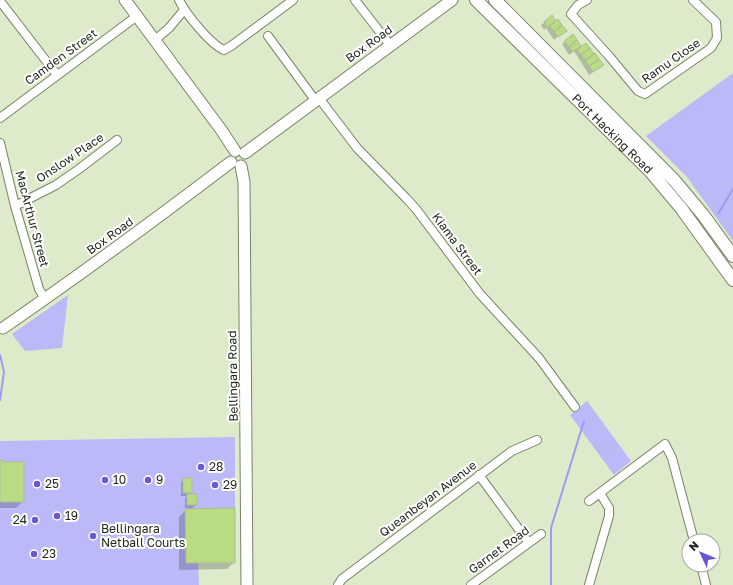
<svg xmlns="http://www.w3.org/2000/svg" width="733" height="585" viewBox="0 0 733 585" font-family="'Golos Text',sans-serif">
<style>
.green{fill:#bcb9f8}
.shadow{fill:#0003}
.lines{fill:none;stroke-linecap:round;stroke-linejoin:round}
.stream{stroke:#a19aef;stroke-width:2}
.building{fill:#b9dc82;stroke:#adb99b}
.street-casing{stroke:#788468;stroke-width:10}
.secondary-casing{stroke:#788468;stroke-width:13}
.primary-casing{stroke:#788468;stroke-width:14}
.street{stroke:#fff;stroke-width:8}
.secondary{stroke:#fff;stroke-width:11}
.primary{stroke:#fff;stroke-width:12}
.poi-dot{fill:#6c57d1;stroke:#fff;stroke-width:1.5}
.labels{text-anchor:middle;stroke-width:4;stroke-linejoin:round;paint-order:stroke}
.street-label{font-size:12px;fill:#23271c;stroke:#fff}
.poi-label{font-size:12px;fill:#23271c;stroke:#fff;text-anchor:start}
</style>
<rect width="100%" height="100%" fill="#ddebcb"/>
<path class="green" d="M733,73V241L687,177L646,136Z
M68,295L62,348L25,351L12,334Z
M587,401L631,461L614,475L570,415Z
M235,437V508L185,509L186,563H198L199,585H0V441Z"/>
<path class="shadow" d="M552,17L562,34L554,40L546,28L544,30L541,25Z
M573,36L581,47L593,55L599,68L589,75L574,51L569,55L562,44Z
M0,461L23,501L16,508H0Z
M184,479L191,493L189,495L196,505L190,510L234,562L227,569L179,570V517L188,508H185V498L187,496H181V482Z"/>
<g class="lines">
<path class="stream" d="M718,214L733,189
M0,355L4,372L0,400
M551,585V528L584,421"/>
</g>
<path class="building" d="M552,15L556,21L548,27L544,22Z
M558,19L562,25L554,32L550,26Z
M562,25L567,31L558,37L554,32Z
M573,34L577,40L569,47L564,41Z
M577,40L581,46L573,52L569,47Z
M586,43L590,48L581,55L577,49Z
M590,48L594,54L585,60L581,55Z
M595,53L599,59L589,66L585,61Z
M599,59L604,65L593,72L589,66Z
M0,460H3V462H24V502H0Z
M183,478H192V493H183Z
M187,494H197V505H187Z
M235,508V563H186L185,509Z"/>
<g class="lines">
<g class="street-casing">
<path id="street" d="M179,0C186,14 210,44 224,50L231,46L293,0
M355,0L390,45
M587,0L578,5L571,14L609,56L638,91L645,94L711,48L717,38L716,22L693,0
M0,1L57,75
M268,36L315,100
M155,40L169,28L184,10
M319,98L357,148L406,198L416,209L480,294L539,358L575,407
M0,118L137,16
M0,143L15,206L39,289L45,299
M15,206L56,185L79,169L117,140
M479,475L529,543
M589,501L665,444L672,458L694,541
M701,565L706,585
M338,585L342,579L512,451L537,440
M471,585L541,534
M589,585L609,516V508L600,493"/>
</g>
<g class="secondary-casing">
<path id="secondary" d="M125,0L222,131L235,151
M245,153L452,0
M241,166L244,182L247,585
M3,328C80,275 156,219 231,162"/>
</g>
<g class="primary-casing">
<g id="primary">
<path id="s1" d="M476,0L650,171L681,208L733,280"/>
<path d="M495,0L674,180L704,216L733,256"/>
</g>
</g>
<use href="#street" class="street"/>
<use href="#secondary" class="secondary"/>
<use href="#primary" class="primary"/>
</g>
<g class="poi-dot">
<circle cx="201" cy="467" r="4"/>
<circle cx="105" cy="480" r="4"/>
<circle cx="148" cy="480" r="4"/>
<circle cx="37" cy="484" r="4"/>
<circle cx="215" cy="485" r="4"/>
<circle cx="57" cy="516" r="4"/>
<circle cx="35" cy="520" r="4"/>
<circle cx="93" cy="536" r="4"/>
<circle cx="34" cy="554" r="4"/>
</g>
<g class="labels">
<g class="street-label">
<text transform="translate(369 44) rotate(-36)" y="4">Box Road</text>
<text transform="translate(61 57) rotate(-36)" y="4">Camden Street</text>
<text transform="translate(671 61) rotate(-35)" y="4">Ramu Close</text>
<text dy="4" stroke="none"><textPath href="#s1" startOffset="191">Port Hacking Road</textPath></text>
<text transform="translate(70 158) rotate(-34)" y="4">Onslow Place</text>
<text transform="translate(32 219) rotate(75)" y="4">MacArthur Street</text>
<text transform="translate(110 236) rotate(-36)" y="4">Box Road</text>
<text transform="translate(457 244) rotate(53)" y="4">Kiama Street</text>
<text transform="translate(233 376) rotate(-91)" y="4">Bellingara Road</text>
<text transform="translate(428 499) rotate(-37)" y="4">Queanbeyan Avenue</text>
<text transform="translate(499 550) rotate(-36)" y="4">Garnet Road</text>
</g>
<g class="poi-label">
<text x="209" y="471">28</text>
<text x="113" y="484">10</text>
<text x="156" y="484">9</text>
<text x="45" y="488">25</text>
<text x="223" y="489">29</text>
<text x="65" y="520">19</text>
<text x="27" y="524" text-anchor="end">24</text>
<text x="101" y="533">Bellingara<tspan x="101" dy="14">Netball Courts</tspan></text>
<text x="42" y="558">23</text>
</g>
</g>
<g transform="translate(701 553) rotate(314)"><circle r="19" fill="#ffffff" stroke="#a7a9a4"/>
<path d="M0-3L7 15L0 10L-7 15Z" fill="#6c57d1"/>
<text y="-6" font-size="11" font-weight="bold" text-anchor="middle" fill="#23271c">N</text>
</g>
</svg>
